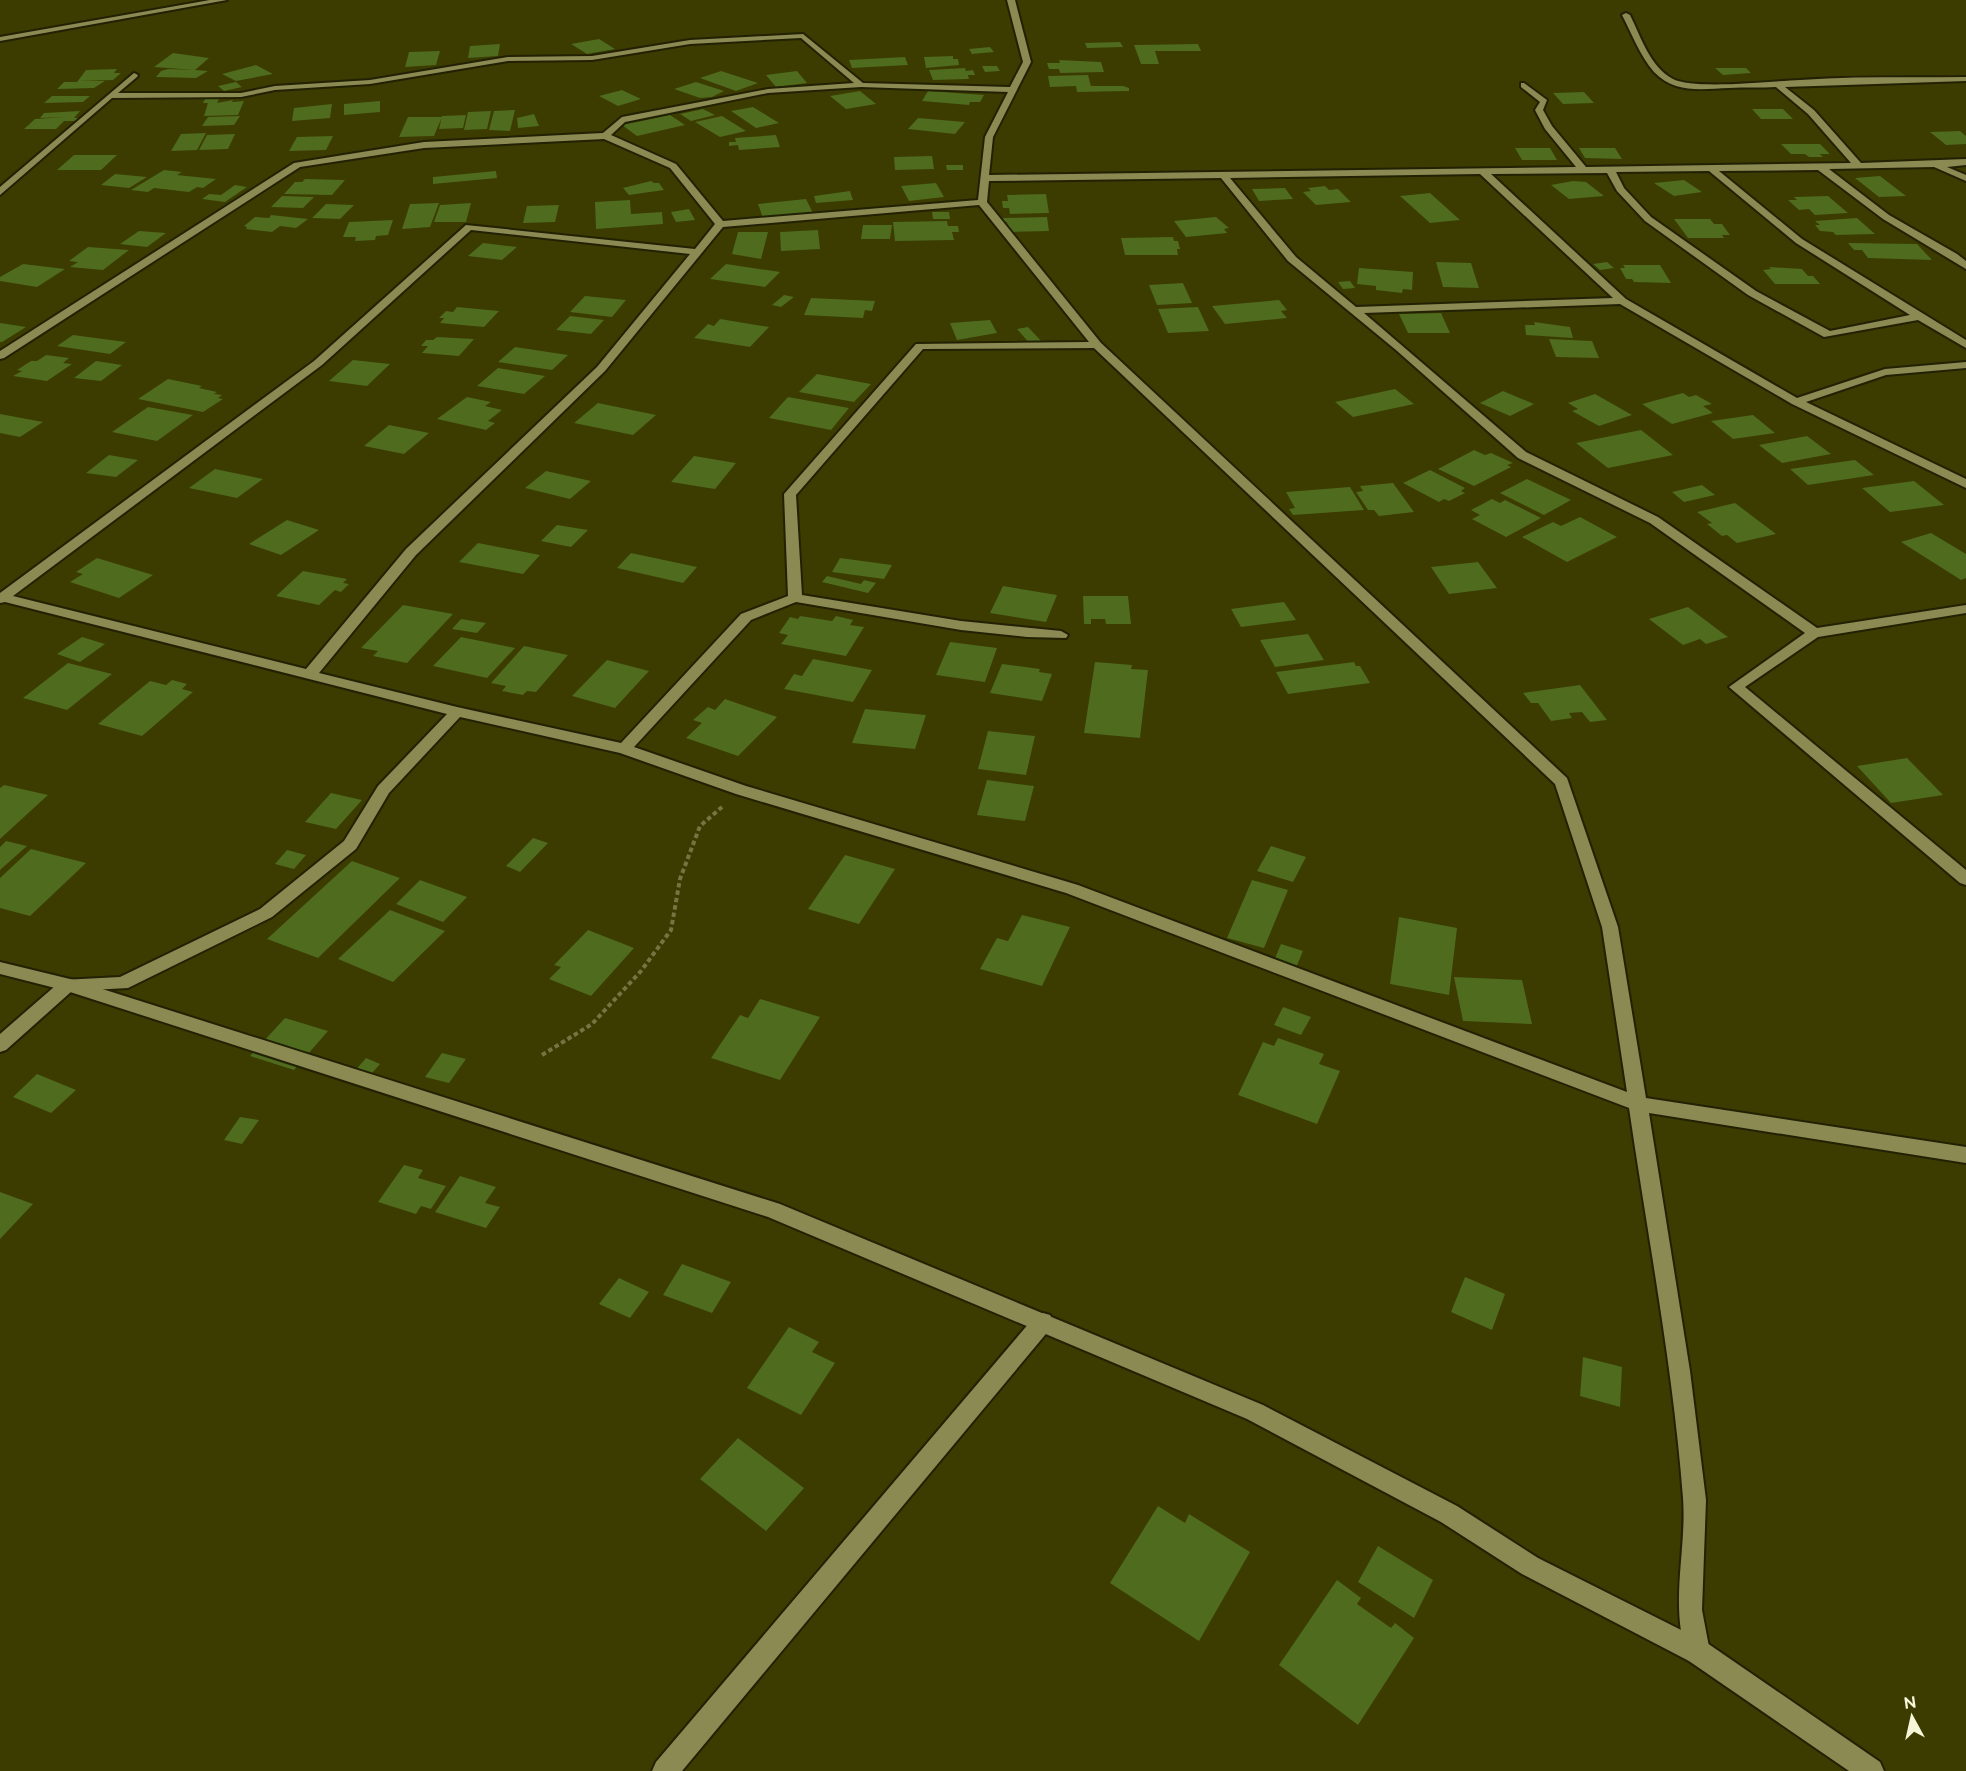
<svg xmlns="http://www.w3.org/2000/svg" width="1966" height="1771" viewBox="0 0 1966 1771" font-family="Raleway,sans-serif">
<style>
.building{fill:#4e6b1e}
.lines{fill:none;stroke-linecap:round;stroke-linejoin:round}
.minor-casing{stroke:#222104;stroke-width:4}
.tertiary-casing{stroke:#222104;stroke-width:4}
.path{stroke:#757443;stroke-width:4;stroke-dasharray:4.5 3;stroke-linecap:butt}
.minor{fill:#8b8a53;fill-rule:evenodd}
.tertiary{fill:#8b8a53;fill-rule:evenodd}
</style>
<rect width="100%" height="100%" fill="#3c3b00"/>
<path class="building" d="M599,39L615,49L587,54L571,44Z
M1120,42L1123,47L1087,48L1085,43Z
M500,44L498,56L468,58L470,46Z
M1198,44L1201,51H1155L1159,64H1141L1134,45Z
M990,47L994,52L972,54L969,49Z
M440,51L436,65L405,67L409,52Z
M173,53L209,58L195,70L154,67Z
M953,56V59H958L959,65L926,68L924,57Z
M905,57L908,65L852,68L849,60Z
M1059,60L1101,62L1104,72L1060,73L1059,69H1049L1047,63H1060Z
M256,65L273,74L236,81L222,74Z
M982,66H997L1000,71L985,72Z
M965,68L966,71L973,70L975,75H968L969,79L933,80L929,70Z
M1715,68H1746L1751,73L1723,75Z
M117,69L114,73H121L113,80L79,81H105L94,88L57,89L64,82H77L86,70Z
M168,69L196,70L208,71L196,78L156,77L161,71Z
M721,71L758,83L736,91L700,78Z
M797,71L807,83L776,87L766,75Z
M1088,75L1091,86H1123L1129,88V91L1077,92L1076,86L1050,87L1048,76Z
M236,82L242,87L224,91L218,86Z
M696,82L724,91L712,97L700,98L674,89Z
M622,90L641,99L618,106L599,96Z
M860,91L876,104L846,109L830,96Z
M928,91L984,95L980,102H970L969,105L922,101Z
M1584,92L1594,103L1563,104L1553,93Z
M52,96H90L83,102L44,103Z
M206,97H220L217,103L233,100L232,102L244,101L238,115L204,116L208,103H203Z
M380,101V112L344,115V104Z
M332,104L330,118L292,121L294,108Z
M753,107L779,123L756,128L731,111Z
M703,109L715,115L691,121L680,114Z
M1752,109H1783L1793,119H1761Z
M515,110L510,131L489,130L494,111Z
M80,111L74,118H79L75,121H64L56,129H24L35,119L66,117L40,118L44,113Z
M491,111L487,129L464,130L468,112Z
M534,114L539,126L518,128L517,118Z
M466,115L463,128L439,129L442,116Z
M670,115L685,125L637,136L622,125Z
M240,116L234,125L202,126L208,117Z
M722,116L746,131L720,137L695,122Z
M408,117H442L434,136L399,137Z
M918,118L965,122L955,134L908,129Z
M1960,131L1966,136V144L1946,145L1930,132Z
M206,133L197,150L171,151L181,134Z
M235,134L228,149L199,150L207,135Z
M776,135L780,147L739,150L738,145L729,146V142H736L735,138Z
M333,136L326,150L289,151L297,137Z
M1781,144H1820L1830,154H1820L1823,157H1809L1805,154H1791Z
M1515,148H1550L1557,160H1522Z
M1579,148H1615L1622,159L1585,158Z
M74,155H117L101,170H57Z
M932,156L934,169L895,170L894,157Z
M946,165H963V170H947Z
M164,170L182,172L177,175L216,179L203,188L197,187L189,192L154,188L148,192L131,190Z
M496,171L497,178L433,184V177Z
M115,174L147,177L129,188L101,185Z
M1880,176L1906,196L1879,197L1855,178Z
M305,179L345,180L332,195L284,194L295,182H302Z
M1684,180L1702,192L1674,196L1654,183Z
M651,181L654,183H659L664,190L629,195L623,188Z
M1573,181L1586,182L1604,196L1569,199L1551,185Z
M936,183L944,197L909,201L901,186Z
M235,185L247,187L225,202L202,199L209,194L221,195Z
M1325,186L1329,190L1338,189L1351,202L1316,205L1303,192L1311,191L1308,188Z
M1285,188L1293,199L1259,201L1252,189Z
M850,191L853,200L816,203L814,196Z
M1430,193L1460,220L1430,223L1400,196Z
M1046,194L1049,213L1010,214L1009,208H1003L1002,201H1008L1007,195Z
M282,196L314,197L303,208L271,207Z
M1828,196L1848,213L1815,215L1809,209L1799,210L1788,200H1797L1794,197Z
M806,199L813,213L763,218L758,204Z
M630,200L631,214L662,212L663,224L596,229L595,202Z
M439,203L430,227L402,229L410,204Z
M471,203L466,222H434L440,205Z
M326,204L354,205L340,219L312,218Z
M559,205L555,222L523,223L527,206Z
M689,209L695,220L676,222L671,212Z
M932,212H949L950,219H933Z
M271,215L308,219L296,228L280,226L272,232L246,229L247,227L244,226L255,217L269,218Z
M1047,217L1049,231L1008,232L1007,222H1004L1003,218Z
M1216,217L1229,228L1224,229L1227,233L1186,237L1174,221Z
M1857,218L1875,234L1836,235L1833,232L1820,231L1815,225H1820L1815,221Z
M1674,219H1710L1714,224H1722L1730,235H1722L1724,238H1688Z
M393,220L388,235L376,236L375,240L355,241L356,237H343L349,222Z
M947,221L948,226H958L959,232H952L954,240L895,241L893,222Z
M863,225H892L890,239H861Z
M818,230L820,249L781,251L780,232Z
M139,231L166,233L147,247L120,244Z
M738,232H768L761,259L732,254Z
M1173,237L1174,241H1178L1180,249H1177L1178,255H1125L1121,238Z
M483,243L517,247L502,260L468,256Z
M1848,243L1917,244L1932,260L1868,258L1862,250H1854Z
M88,247L129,250L103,270L70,267L78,262L69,261Z
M1436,262L1471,263L1479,288L1443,287Z
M1607,262L1614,268L1600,270L1593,264Z
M23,264L65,269L37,287L0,281V277Z
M726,264L780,272L765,287L710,279Z
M1623,265H1660L1671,283L1634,282L1632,279H1626L1620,268H1625Z
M1769,267L1802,269L1808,276H1813L1820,284H1775L1763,270L1771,269Z
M1359,268L1413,272L1412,290L1403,289L1402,293L1376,290V286L1357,284Z
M1350,281L1355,288L1343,289L1338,282Z
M1183,283L1192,303L1157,305L1149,285Z
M784,295L794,297L781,307L772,305Z
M585,296L626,300L612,317L570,312Z
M811,298L875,301L872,311L865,310L863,318L804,315Z
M1279,300L1287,310L1281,311L1287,318L1225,324L1212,306Z
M457,307L499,311L484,327L440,323L444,318H439L446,311L453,312Z
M1198,307L1209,331L1168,333L1158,309Z
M1441,313L1450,333H1408L1399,314Z
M570,316L604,320L591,334L556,330Z
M720,319L769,327L750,347L694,338L708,324L714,326Z
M990,320L997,333L957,340L950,323Z
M1534,322L1570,327L1573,338L1526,335L1525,325H1535Z
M0,323L26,327L2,342H0Z
M1028,327L1043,343L1031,345L1017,329Z
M73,335L126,342L110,354L57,346Z
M437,337L474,339L459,356L422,353L428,346H421L426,340H433Z
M1549,339L1592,341L1599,358L1556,357Z
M515,347L568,355L552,370L498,362Z
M46,355L69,358L63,363L72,364L47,381L13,376L22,371L17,370L31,361H37Z
M353,360L390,364L367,386L329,381Z
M96,361L122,365L101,381L74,378Z
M498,368L545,376L524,394L477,386Z
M817,374L871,384L854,402L799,392Z
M168,379L202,386L199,388L217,392L214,394L222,395L218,398L223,399L203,412L138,399Z
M1395,389L1414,404L1353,417L1335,402Z
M1503,391L1534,404L1510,416L1480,403Z
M1683,393L1689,397L1696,395L1712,404L1703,406L1713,413L1672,424L1642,404Z
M1595,394L1632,415L1599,426L1572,411L1578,409L1568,403Z
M467,397L491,402L485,406L502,410L488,421L495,423L486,430L437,419Z
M788,397L849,408L831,430L769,418Z
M598,403L656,415L633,435L574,423Z
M148,407L193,415L157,441L112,432Z
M0,414L43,422L20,437L0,433Z
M1753,415L1775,433L1733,439L1711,421Z
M389,425L429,433L404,454L364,446Z
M1641,430L1673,455L1608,468L1576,443Z
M1807,436L1831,454L1782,463L1759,445Z
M1474,450L1485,455L1491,453L1513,463L1507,465L1511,467L1474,486L1438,469Z
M109,455L138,460L116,477L86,473Z
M694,456L736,463L715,489L671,482Z
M1855,460L1874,475L1808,485L1790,469Z
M215,469L263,479L237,498L189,488Z
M1430,470L1465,488L1461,491L1465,493L1449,501L1444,499L1439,502L1403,483Z
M546,471L591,481L570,499L525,488Z
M1527,479L1571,500L1544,515L1500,493Z
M1914,481L1944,505L1890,512L1862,488Z
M1393,483L1414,512L1379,516L1374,510H1368L1356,492L1363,491L1360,486Z
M1702,485L1715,495L1684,502L1672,492Z
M1350,487L1364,510L1293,515L1289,509L1295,508L1286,492Z
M1492,499L1500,503L1505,500L1541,518L1506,537L1472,519L1480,515L1471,510Z
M1735,503L1776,534L1737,543L1727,535L1722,536L1707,524L1712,523L1697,512Z
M1580,517L1617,537L1567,562L1522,537L1553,522L1561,526Z
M287,520L319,530L281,555L249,544Z
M557,525L588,530L571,547L541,541Z
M1931,533L1966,554V578L1961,580L1901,542Z
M478,543L540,555L523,574L459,562Z
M631,553L697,567L683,583L617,568Z
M97,558L153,575L119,598L70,582L83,574L76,572Z
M840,558L892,565L884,579L832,572Z
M1478,562L1497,588L1449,594L1431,567Z
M303,571L347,579L343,583L349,584L341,592L335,590L319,605L276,596Z
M827,576L861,584L864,580L876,583L868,593L822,582Z
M1003,586L1057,595L1046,622L990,613Z
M1083,596H1128L1131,624H1106L1105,619H1091V624H1084Z
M1284,602L1296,620L1241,627L1231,609Z
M403,605L453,614L407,663L373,656L378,651L361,648Z
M1688,607L1721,632L1728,637L1706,644L1700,639L1683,645L1649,619Z
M800,616L832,621L836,616L853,620L850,625L864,627L846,656L781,644L788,635L779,633L790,617L798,619Z
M461,619L486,623L477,633L452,629Z
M1308,634L1324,660L1275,667L1260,640Z
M82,637L105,644L80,662L57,654Z
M461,637L515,648L487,678L433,666Z
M950,642L997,648L985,682L936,675Z
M524,646L568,655L536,692L527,691L523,695L502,691L506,686L491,683Z
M813,659L872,670L853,702L784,689L794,674L802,676Z
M607,660L649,671L615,708L572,696Z
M1095,662L1132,665L1131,669L1148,670L1140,738L1084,733Z
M1354,662L1356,666H1360L1370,683L1288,694L1276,672Z
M68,663L112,674L67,710L23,698Z
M1002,664L1040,669L1039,672L1052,674L1042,701L990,693Z
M172,680L187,684L182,689L193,692L142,736L98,724L150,681L166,685Z
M1580,685L1607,720L1590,722L1582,712L1569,713L1572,718L1551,721L1538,703H1531L1523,693Z
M725,699L777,717L738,756L686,738L702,723L693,720L708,707L715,710Z
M865,709L926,715L915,749L852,743Z
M988,731L1035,736L1026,775L978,769Z
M1907,758L1943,795L1891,803L1857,766Z
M987,780L1034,786L1025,821L977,815Z
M4,785L48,795L0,839V788Z
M331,793L362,800L336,829L305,822Z
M533,838L548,843L520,872L506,866Z
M6,841L27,846L0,870V847Z
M1271,846L1306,857L1293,882L1257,871Z
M31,849L86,863L30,916L0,908V878Z
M287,850L306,855L294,869L275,864Z
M845,855L895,869L859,924L808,909Z
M352,861L400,878L318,958L267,939Z
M420,880L467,897L443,922L396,904Z
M1252,880L1288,890L1264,948L1227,938Z
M390,910L445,931L393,982L338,959Z
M1022,915L1070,927L1042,986L980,969L997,938L1008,941Z
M1399,917L1457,928L1449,995L1390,984Z
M588,930L634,948L591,996L549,979L561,967L554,965Z
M1281,944L1303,951L1295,970L1273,963Z
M1454,977L1522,980L1532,1024L1463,1021Z
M760,999L820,1017L780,1080L711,1058L740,1015L748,1018Z
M1283,1007L1311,1017L1301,1035L1274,1025Z
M285,1018L328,1031L294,1070L250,1056Z
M1278,1038L1324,1054L1319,1064L1340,1071L1317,1124L1238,1095L1263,1042L1274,1046Z
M442,1053L466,1059L449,1083L425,1077Z
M366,1058L380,1064L366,1080L352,1074Z
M37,1074L76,1090L51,1113L13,1097Z
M240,1117L259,1120L242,1144L224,1140Z
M404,1165L423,1170L418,1178L446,1186L431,1209L421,1206L416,1214L378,1202Z
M460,1176L496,1187L485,1203L500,1207L486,1228L435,1212Z
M0,1192L33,1204L0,1239Z
M682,1264L731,1282L712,1313L663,1295Z
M1465,1277L1505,1294L1492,1330L1451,1312Z
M619,1278L649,1292L630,1318L599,1304Z
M789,1327L819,1342L812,1352L835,1363L801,1415L747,1388Z
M1583,1357L1622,1367L1620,1407L1580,1396Z
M738,1438L804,1488L766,1531L700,1479Z
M1158,1506L1185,1523L1189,1514L1250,1552L1199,1641L1110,1583Z
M1378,1546L1433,1580L1414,1618L1358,1582Z
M1337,1580L1361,1598L1357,1604L1391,1628L1395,1623L1414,1638L1358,1725L1279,1665Z"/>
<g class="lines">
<g class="minor-casing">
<path id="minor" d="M210,0H227L0,41V37Z
M1007,0H1015L1031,62L993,137L989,175L1576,167L1545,129L1535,110L1540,102L1521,87V83H1524L1547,100L1543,110L1552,126L1586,167L1851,163L1808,114L1776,87C1760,88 1745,87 1729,88C1702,89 1675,94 1654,72C1640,56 1632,34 1622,15L1626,13L1630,15C1641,37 1650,67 1673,79C1694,90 1773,81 1800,80C1855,76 1911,78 1966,77V81L1785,87L1814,110L1861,163L1966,159V165L1947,167L1966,175V181L1934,167L1829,169L1889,215L1957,254L1966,261V269L1883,219L1818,170L1719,171L1802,239L1966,340V348L1918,320L1824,337L1748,295L1645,221L1617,191L1607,173L1491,174L1626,299L1797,398L1885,369L1966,362V368L1886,375L1806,402L1966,479V488L1792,404L1620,304L1364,313L1526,452L1658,517L1817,628L1966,605V613L1818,637L1745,687L1966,870V885L1960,883L1729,687L1805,633L1650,523L1518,458L1396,350L1288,261L1221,178L989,181L987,202L1101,343L1567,778L1618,927L1646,1098L1966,1147V1163L1649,1113L1690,1371L1706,1500L1702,1610L1710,1652L1707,1661L1698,1664L1689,1661C1668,1608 1687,1552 1683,1498C1673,1367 1648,1238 1629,1108L1066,893L736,794L620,753L460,717L389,793L356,849L272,917L128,988L72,991L6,1050L0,1052V1034L62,980L120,977L260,909L344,841L378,786L447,714L5,602L0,603V593L314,361L466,225L695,249L715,224L670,168L604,139L424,148L300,167L4,358L0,359V351L294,163L424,142L603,133L622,117L768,89L854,83L801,38L690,44L592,60L508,61L370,84L275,90L241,97L112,98L0,195V187L134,73L138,75L137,77L118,93H241L275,86L370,80L508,57L592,56L690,40L803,34L863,83L1010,87L1023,62ZM861,87L1008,92L985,137L978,200L723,221L676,164L611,135L625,122L768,93ZM1709,171L1796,243L1910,315L1830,331L1756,291L1651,217L1624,188L1616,172ZM1480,174L1613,298L1356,307L1296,257L1230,178ZM979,205L1089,342L916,344L784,494L788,596L741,614L621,743L457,707L319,673L416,555L605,371L723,227ZM471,230L690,254L597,367L406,549L306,669L13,596L322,365ZM1094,348L1555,784L1602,927L1627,1092L1078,885L746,786L634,747L751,620L796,602L961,630L1027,637L1066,638L1068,635L1061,631L961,621L802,595L796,495L923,349Z
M1043,1313L1050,1315L1054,1322L1050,1329L682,1771H652L656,1762L1036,1315Z"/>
</g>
<g class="tertiary-casing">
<path id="tertiary" d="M0,962L74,980L780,1204L1263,1405L1457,1506L1538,1558L1707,1643L1880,1762L1884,1771H1849L1689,1661L1522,1574L1441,1522L1247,1419L768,1217L67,991L0,974Z"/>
</g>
<path class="path" d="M542,1055L592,1024L641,971L671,930L680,879L700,826L722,807"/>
<use href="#minor" class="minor"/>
<use href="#tertiary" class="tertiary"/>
</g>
<g transform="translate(1912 1717) rotate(352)" stroke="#3c3b00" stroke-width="4.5" paint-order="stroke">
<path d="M0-4.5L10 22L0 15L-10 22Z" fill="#f6f6d9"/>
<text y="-9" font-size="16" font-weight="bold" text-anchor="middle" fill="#f6f6d9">N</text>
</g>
</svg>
